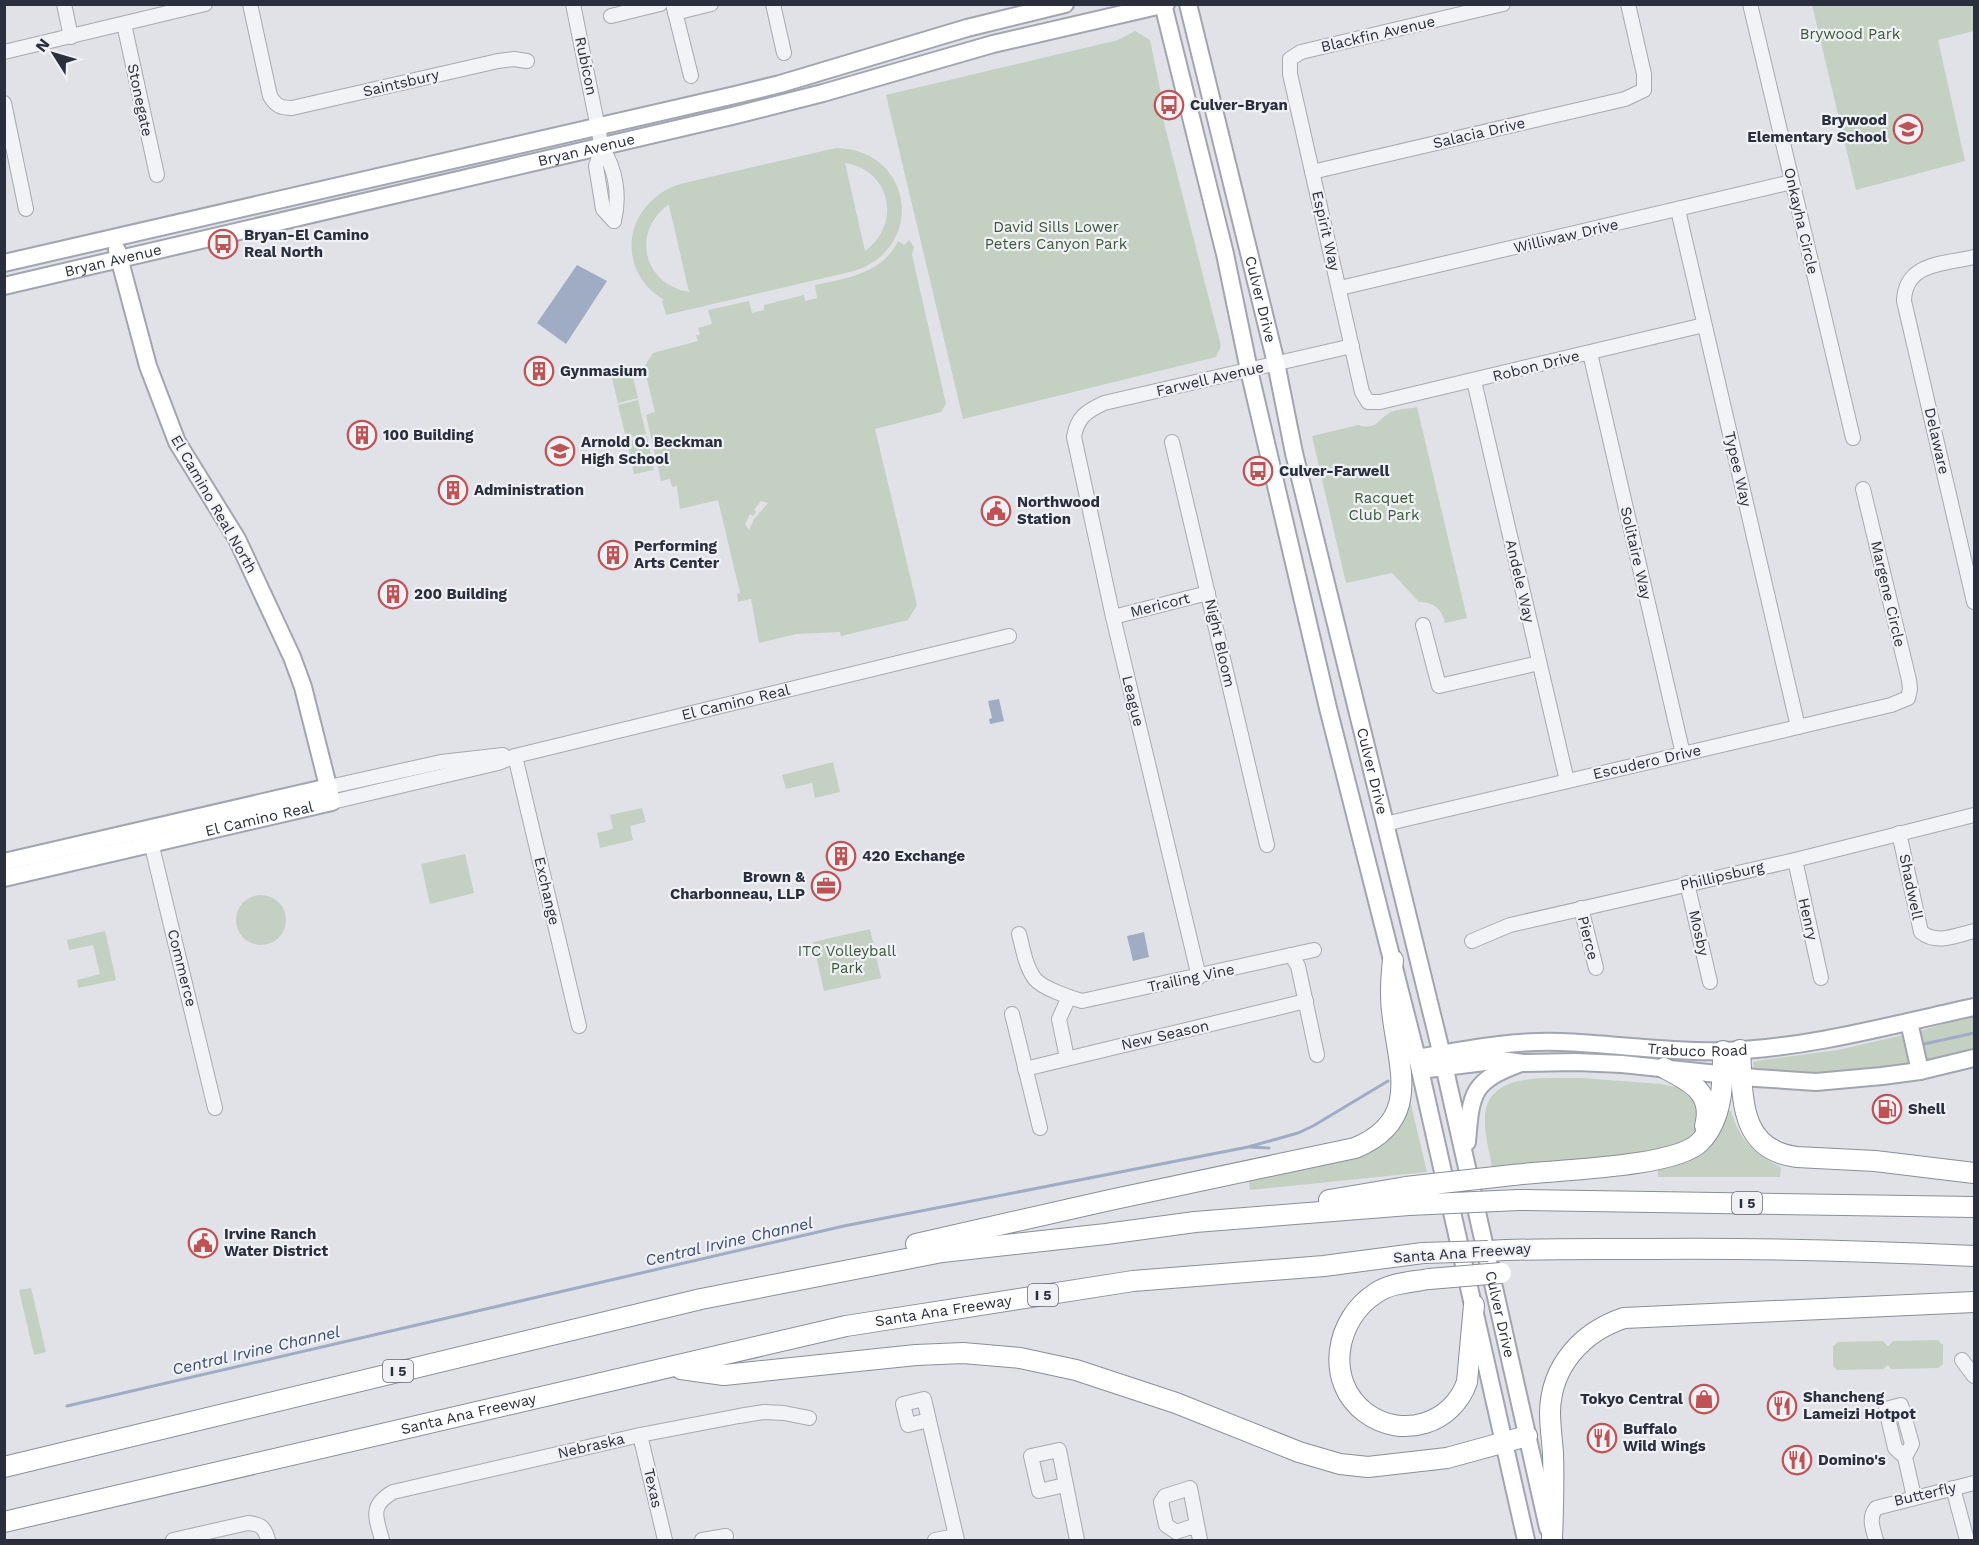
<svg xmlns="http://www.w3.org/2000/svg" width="1979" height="1545" viewBox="0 0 1979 1545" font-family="'Work Sans',sans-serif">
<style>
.green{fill:#c4d0c2;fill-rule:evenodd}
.water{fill:#9facc4}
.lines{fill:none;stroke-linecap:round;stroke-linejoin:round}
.stream{stroke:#9facc4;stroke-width:3}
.minor-casing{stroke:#a6a9b1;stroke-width:16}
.major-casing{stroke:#a1a5b2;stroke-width:20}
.highway-casing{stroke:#898e9c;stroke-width:22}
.minor{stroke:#f2f3f6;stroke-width:14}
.major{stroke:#fff;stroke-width:16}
.highway{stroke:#fff;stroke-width:20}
.highway-bridge-casing{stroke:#898e9c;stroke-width:22;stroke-linecap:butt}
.highway-bridge{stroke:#fff;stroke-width:20}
.labels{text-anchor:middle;stroke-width:4.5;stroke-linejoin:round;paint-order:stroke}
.shield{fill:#eff1f5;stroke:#656974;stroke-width:1.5}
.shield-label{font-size:14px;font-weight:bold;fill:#2a2f3d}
.street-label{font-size:15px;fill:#2a2f3d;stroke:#eff1f5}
.park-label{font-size:15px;fill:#3b5739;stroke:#eff1f5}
.poi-label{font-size:15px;font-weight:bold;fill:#2a2f3d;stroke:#eff1f5;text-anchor:start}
.water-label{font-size:16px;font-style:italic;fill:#39496c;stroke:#eff1f5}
</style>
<rect width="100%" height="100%" fill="#e0e2e7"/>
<path class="green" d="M1812,5H1974V31L1938,40L1965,161L1856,190Z
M1135,31L1150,40L1164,108L1162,115L1221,346L1216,357L963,419L886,95L1118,40Z
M836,148C913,149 927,248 854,271L666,315L662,301L664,300C613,269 625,202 680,184ZM845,163C891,170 902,224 865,251ZM668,205H669L689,292C643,284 631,232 668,205Z
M909,240L914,247L912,255L946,404L941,412L875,429L917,605L908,620L841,636L840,632L796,634L759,643L751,599L738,602L737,594L740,593L718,500L680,509L677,486L672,487L670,479L661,481L646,415L655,412L644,367L653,353L698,341L696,335L700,334L698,328L712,324L708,310L749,301L752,313L764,310V305L804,295L805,301L817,298L815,285C847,278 882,274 898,241L904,245ZM761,501L768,503L754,519L749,530L745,524L750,514L753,516L756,512L754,510Z
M630,365L638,398L618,403L610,370Z
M638,400L646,434L626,438L618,405Z
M1417,407L1467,618L1445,623C1442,608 1433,602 1419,602L1392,573L1346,583L1312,436L1358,425C1375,430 1376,422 1388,414C1394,409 1408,409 1417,407Z
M647,436L654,470L634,474L627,441Z
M833,762L840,792L815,798L812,783L786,789L782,775Z
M642,808L646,822L630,826L633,840L600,848L597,833L613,829L610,815Z
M465,854L474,893L430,904L421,864Z
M236 920a25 25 0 1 1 50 0a25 25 0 1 1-50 0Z
M870,929L881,978L824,991L813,942Z
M105,931L116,980L78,988L77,980L100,974L93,945L69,950L67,940Z
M1974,1015V1051L1926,1062L1920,1031Z
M1903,1035L1911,1065L1826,1073L1754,1072L1753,1062L1756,1061L1838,1050Z
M1581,1078L1661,1084L1680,1088L1692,1100L1695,1098L1699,1104L1698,1126L1695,1132L1687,1140L1659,1152L1492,1168C1490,1153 1485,1137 1485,1122C1483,1070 1546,1079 1581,1078Z
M1409,1096L1427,1172L1250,1190L1248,1177L1349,1156Z
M1726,1111H1731C1739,1139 1754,1155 1781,1167L1780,1177H1658V1170C1706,1160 1704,1151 1726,1111Z
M31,1288L46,1352L34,1355L19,1290Z
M1938,1340L1943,1345V1364L1938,1368L1891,1369L1888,1365L1883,1369L1837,1370L1833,1366V1346L1838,1342L1883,1341L1888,1346L1893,1341Z"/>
<path class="water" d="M577,265L607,281L566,344L537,323Z
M999,699L1004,721L990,724L989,719L992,718L988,701Z
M1144,932L1149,957L1133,961L1127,936Z"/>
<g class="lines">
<path class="stream" d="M1924,1044L1974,1033
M1250,1147L1269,1148
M67,1406L844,1226L1248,1147L1298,1133L1313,1126L1388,1081"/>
<g class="minor-casing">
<g id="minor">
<path d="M64,4L71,37"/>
<path d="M250,4L270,96C276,106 281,108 292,108L498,61L514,59L527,61"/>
<path d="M573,4L602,148C616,169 620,196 614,221"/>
<path d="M673,4L691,76"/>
<path d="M773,4L784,53"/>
<path d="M1503,4L1301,52L1290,59V74L1362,392L1368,402H1380L1704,325"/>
<path d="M1750,4L1853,438"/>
<path d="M675,13L711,4"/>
<path d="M611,16L660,4"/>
<path d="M124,24L157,175"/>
<path d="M4,52L205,4"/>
<path d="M4,103L26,209"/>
<path d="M602,148L596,166L603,209L614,221"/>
<path d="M1312,172L1625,99L1644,90V74L1628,4"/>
<path d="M1678,210L1798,727"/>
<path d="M1974,257C1945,264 1905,262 1904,301L1974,602"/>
<path d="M1340,288L1792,182"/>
<path d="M1590,353L1683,754"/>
<path d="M1474,381L1567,781"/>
<path d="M1172,442L1267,845"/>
<path d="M1113,617L1208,593"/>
<path d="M1423,625L1439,686L1539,663"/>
<path d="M515,756L579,1026"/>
<path d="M329,787L441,762L503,755"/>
<path id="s1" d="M332,802L498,763L515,756L1009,636"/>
<path d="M1385,824L1798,727L1891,705L1908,698L1910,689L1909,680L1863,489"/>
<path d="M1899,833L1921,932C1937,945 1957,935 1974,931"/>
<path d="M149,834L215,1108"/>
<path d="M1795,860L1821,978"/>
<path d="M1687,883L1710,982"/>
<path d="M1581,908L1596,968"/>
<path d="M1019,934C1023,948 1025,966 1035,979C1042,988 1071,998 1082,1001L1314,950"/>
<path d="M1472,941L1510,925L1795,860L1974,815"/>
<path d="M1291,955L1298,966L1317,1055"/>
<path d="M1199,977L1113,617L1074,437C1077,417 1087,411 1104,403L1352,346"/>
<path d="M1012,1014L1040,1128"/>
<path d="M1067,1058L1059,1019L1069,997"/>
<path d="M1025,1069L1306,1001"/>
<path d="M1962,1360L1974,1376"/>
<path d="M929,1420L908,1425L903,1404L924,1399L957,1540"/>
<path d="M640,1435L665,1540"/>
<path d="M1905,1457L1912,1444L1901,1405L1886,1409L1895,1448L1905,1457L1914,1497"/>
<path d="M1065,1485L1039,1491L1031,1456L1059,1450L1077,1540"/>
<path d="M1953,1488L1967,1540"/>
<path d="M1197,1525L1176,1532L1166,1525L1161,1502L1165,1496L1190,1488L1200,1540"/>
<path d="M173,1540L248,1523C261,1524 265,1528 268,1540"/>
<path d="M382,1540C376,1517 369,1506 393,1492L640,1435L739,1416L764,1412L784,1413L809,1418"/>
<path d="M702,1540L726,1536"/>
<path d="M935,1540L956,1536"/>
<path d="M1876,1540C1873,1529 1868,1518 1876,1508L1974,1483"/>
</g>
</g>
<g class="major-casing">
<g id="major">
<path d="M1163,4L1225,254L1249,370L1328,708L1420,1070L1526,1540"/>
<path id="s2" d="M1188,4L1276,363L1294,453L1439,1043L1548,1528"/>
<path d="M4,263L735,95L780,84L967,28L1065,4"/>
<path id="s3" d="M4,286L732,116L823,93L993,44L1166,4"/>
<path d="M4,862L329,787"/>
<path id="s4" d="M4,878L332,802L303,687L292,657L237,539L177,442L148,366L117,250"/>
<path d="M1909,1022L1920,1071"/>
<path id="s5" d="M1417,1058C1464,1050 1513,1040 1561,1042C1616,1044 1670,1053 1724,1051C1810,1048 1891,1025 1974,1007"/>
<path d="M1420,1070L1501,1060L1523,1063L1576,1062L1622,1064L1756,1078L1816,1082L1882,1076L1920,1071L1974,1058"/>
<path d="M1467,1142C1471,1092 1472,1081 1521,1063"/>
</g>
</g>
<g class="highway-casing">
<g id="highway">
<path d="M1740,1050C1743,1096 1738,1150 1797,1157L1875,1161L1974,1173"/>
<path d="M1664,1068C1689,1081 1714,1092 1705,1126"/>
<path d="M1513,1175C1553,1170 1675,1168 1700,1142C1723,1119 1723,1082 1723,1051"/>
<path d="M1329,1200L1406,1187"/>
<path d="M1519,1200L1974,1207"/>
<path d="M916,1244L1110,1200L1355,1148C1423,1120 1398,1067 1392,1011C1390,994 1391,978 1393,960"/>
<path d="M1488,1251C1543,1248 1597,1249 1652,1249C1759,1248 1867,1251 1974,1256"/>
<path d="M1429,1279C1412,1282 1390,1283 1376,1293C1335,1319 1324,1382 1366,1413C1403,1440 1453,1423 1467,1382L1474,1305"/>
<path d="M681,1369L724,1375L916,1355L963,1353L1020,1358L1076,1370L1176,1403L1299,1452L1340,1464L1368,1467L1447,1458L1527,1436"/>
<path d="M4,1467L701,1299L942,1252L1106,1234L1195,1222L1409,1205"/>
<path id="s6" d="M4,1522L846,1326L1133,1281L1324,1266L1423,1253"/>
<path d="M1552,1540C1553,1512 1554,1482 1553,1453C1552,1440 1550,1426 1550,1412C1551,1366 1582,1332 1624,1318L1974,1302"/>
</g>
</g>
<use href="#minor" class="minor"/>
<use href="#major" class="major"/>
<use href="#highway" class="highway"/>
<g class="highway-bridge-casing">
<path id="highway-bridge" d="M1406,1187L1513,1175
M1409,1205L1519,1200
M1423,1253L1488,1251
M1429,1279L1501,1273"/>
</g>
<use href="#highway-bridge" class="highway-bridge"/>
</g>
<defs>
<g id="bus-ring" transform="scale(1.5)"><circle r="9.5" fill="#eff1f5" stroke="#bf5254" stroke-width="1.5"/><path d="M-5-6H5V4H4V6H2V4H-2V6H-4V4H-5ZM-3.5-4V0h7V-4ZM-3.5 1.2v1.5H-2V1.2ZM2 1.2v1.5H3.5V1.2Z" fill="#bf5254"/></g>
<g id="school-ring" transform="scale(1.5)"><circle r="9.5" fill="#eff1f5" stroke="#bf5254" stroke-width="1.5"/><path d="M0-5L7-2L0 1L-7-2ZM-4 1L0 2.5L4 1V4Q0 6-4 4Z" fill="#bf5254"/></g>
<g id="building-ring" transform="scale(1.5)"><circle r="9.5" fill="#eff1f5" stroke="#bf5254" stroke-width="1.5"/><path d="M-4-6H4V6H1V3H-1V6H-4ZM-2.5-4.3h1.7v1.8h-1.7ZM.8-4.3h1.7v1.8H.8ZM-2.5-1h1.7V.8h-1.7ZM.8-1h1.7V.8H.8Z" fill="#bf5254"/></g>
<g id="civic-ring" transform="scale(1.5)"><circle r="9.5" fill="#eff1f5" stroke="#bf5254" stroke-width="1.5"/><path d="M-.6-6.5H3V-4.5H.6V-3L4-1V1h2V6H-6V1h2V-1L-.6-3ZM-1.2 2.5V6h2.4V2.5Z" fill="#bf5254"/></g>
<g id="office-ring" transform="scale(1.5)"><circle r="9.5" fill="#eff1f5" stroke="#bf5254" stroke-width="1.5"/><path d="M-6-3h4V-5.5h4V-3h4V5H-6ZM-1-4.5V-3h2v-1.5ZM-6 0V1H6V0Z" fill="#bf5254"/></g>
<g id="fuel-ring" transform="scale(1.5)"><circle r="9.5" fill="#eff1f5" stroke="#bf5254" stroke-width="1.5"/><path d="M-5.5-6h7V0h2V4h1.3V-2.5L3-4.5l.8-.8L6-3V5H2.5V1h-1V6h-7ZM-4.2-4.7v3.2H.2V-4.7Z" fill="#bf5254"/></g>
<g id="shop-ring" transform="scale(1.5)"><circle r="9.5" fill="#eff1f5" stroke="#bf5254" stroke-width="1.5"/><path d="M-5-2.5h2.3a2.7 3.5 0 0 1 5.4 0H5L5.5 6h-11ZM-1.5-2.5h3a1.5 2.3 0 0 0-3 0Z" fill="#bf5254"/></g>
<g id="restaurant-ring" transform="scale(1.5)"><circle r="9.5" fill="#eff1f5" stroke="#bf5254" stroke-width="1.5"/><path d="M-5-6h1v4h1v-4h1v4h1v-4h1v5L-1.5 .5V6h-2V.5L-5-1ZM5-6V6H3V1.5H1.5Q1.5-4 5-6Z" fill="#bf5254"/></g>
</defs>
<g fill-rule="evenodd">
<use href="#bus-ring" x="1169" y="105"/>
<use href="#school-ring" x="1908" y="129"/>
<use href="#bus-ring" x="223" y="244"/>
<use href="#building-ring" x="539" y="371"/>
<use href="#building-ring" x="362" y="435"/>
<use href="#school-ring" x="560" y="451"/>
<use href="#bus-ring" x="1258" y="471"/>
<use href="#building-ring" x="453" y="490"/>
<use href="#civic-ring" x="996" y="511"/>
<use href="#building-ring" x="613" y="555"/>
<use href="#building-ring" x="393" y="594"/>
<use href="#building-ring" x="841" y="856"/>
<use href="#office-ring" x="826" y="886"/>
<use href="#fuel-ring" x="1887" y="1109"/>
<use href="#civic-ring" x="203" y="1243"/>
<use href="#shop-ring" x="1704" y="1399"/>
<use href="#restaurant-ring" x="1782" y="1406"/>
<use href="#restaurant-ring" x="1602" y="1438"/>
<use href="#restaurant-ring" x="1797" y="1460"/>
</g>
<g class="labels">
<g class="shield">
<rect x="1732" y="1192" width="30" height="22" rx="4.5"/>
<rect x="1028" y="1284" width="30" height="22" rx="4.5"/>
<rect x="383" y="1360" width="30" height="22" rx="4.5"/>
</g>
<g class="shield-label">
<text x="1747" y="1208">I 5</text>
<text x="1043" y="1300">I 5</text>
<text x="398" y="1376">I 5</text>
</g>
<g class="street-label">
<text transform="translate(1378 34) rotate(-13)" y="5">Blackfin Avenue</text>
<text transform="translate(586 66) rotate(78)" y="5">Rubicon</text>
<text transform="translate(401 83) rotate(-13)" y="5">Saintsbury</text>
<text transform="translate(140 100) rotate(78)" y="5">Stonegate</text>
<text transform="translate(1479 133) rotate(-13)" y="5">Salacia Drive</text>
<text dy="5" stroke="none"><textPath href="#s3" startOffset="598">Bryan Avenue</textPath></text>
<text transform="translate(1801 221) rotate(77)" y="5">Onkayha Circle</text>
<text transform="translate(1326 231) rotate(77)" y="5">Espirit Way</text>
<text transform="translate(1566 236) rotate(-13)" y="5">Williwaw Drive</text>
<text dy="5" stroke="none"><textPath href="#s3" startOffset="112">Bryan Avenue</textPath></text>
<text dy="5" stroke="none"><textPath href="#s2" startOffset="304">Culver Drive</textPath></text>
<text transform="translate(1536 366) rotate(-14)" y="5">Robon Drive</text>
<text transform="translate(1210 379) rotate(-13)" y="5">Farwell Avenue</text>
<text transform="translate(1937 441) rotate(77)" y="5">Delaware</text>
<text transform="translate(1738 469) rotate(77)" y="5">Typee Way</text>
<text transform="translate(214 504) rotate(60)" y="5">El Camino Real North</text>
<text transform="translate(1636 553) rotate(77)" y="5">Solitaire Way</text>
<text transform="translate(1520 581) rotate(77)" y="5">Andele Way</text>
<text transform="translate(1888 594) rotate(77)" y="5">Margene Circle</text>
<text transform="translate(1160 605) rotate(-14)" y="5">Mericort</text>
<text transform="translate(1220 643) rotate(77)" y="5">Night Bloom</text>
<text transform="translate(1133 701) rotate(76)" y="5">League</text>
<text dy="5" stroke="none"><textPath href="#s1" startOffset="416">El Camino Real</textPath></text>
<text transform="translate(1647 762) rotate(-13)" y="5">Escudero Drive</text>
<text dy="5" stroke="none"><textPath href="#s2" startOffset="789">Culver Drive</textPath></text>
<text dy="5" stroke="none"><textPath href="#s4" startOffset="262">El Camino Real</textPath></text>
<text transform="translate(1722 876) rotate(-13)" y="5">Phillipsburg</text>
<text transform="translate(1911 887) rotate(78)" y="5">Shadwell</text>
<text transform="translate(547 891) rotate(77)" y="5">Exchange</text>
<text transform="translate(1808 919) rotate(77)" y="5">Henry</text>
<text transform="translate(1699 933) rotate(77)" y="5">Mosby</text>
<text transform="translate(1588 938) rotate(76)" y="5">Pierce</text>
<text transform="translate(182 968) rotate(76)" y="5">Commerce</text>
<text transform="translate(1191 978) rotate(-12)" y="5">Trailing Vine</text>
<text transform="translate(1165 1035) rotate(-13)" y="5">New Season</text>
<text dy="5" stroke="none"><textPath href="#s5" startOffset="282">Trabuco Road</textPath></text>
<text transform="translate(1462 1253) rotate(-4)" y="5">Santa Ana Freeway</text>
<text dy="5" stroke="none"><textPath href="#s6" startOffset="963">Santa Ana Freeway</textPath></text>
<text dy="5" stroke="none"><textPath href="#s2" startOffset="1347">Culver Drive</textPath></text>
<text dy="5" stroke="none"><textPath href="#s6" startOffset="477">Santa Ana Freeway</textPath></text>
<text transform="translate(591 1446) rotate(-13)" y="5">Nebraska</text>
<text transform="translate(653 1488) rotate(77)" y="5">Texas</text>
<text transform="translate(1925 1494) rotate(-13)" y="5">Butterfly</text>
</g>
<g class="park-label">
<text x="1850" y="39">Brywood Park</text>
<text x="1056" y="232">David Sills Lower<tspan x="1056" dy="17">Peters Canyon Park</tspan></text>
<text x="1384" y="503">Racquet<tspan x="1384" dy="17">Club Park</tspan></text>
<text x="847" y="956">ITC Volleyball<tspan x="847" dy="17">Park</tspan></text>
</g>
<g class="poi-label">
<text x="1190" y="110">Culver-Bryan</text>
<text x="1887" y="125" text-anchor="end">Brywood<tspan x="1887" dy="17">Elementary School</tspan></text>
<text x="244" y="240">Bryan-El Camino<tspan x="244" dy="17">Real North</tspan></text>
<text x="560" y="376">Gynmasium</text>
<text x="383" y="440">100 Building</text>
<text x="581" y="447">Arnold O. Beckman<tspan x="581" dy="17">High School</tspan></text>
<text x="1279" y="476">Culver-Farwell</text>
<text x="474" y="495">Administration</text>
<text x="1017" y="507">Northwood<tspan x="1017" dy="17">Station</tspan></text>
<text x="634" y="551">Performing<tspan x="634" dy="17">Arts Center</tspan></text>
<text x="414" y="599">200 Building</text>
<text x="862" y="861">420 Exchange</text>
<text x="805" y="882" text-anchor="end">Brown &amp;<tspan x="805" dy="17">Charbonneau, LLP</tspan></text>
<text x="1908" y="1114">Shell</text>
<text x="224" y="1239">Irvine Ranch<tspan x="224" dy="17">Water District</tspan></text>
<text x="1803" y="1402">Shancheng<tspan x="1803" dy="17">Lameizi Hotpot</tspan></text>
<text x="1683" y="1404" text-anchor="end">Tokyo Central</text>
<text x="1623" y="1434">Buffalo<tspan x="1623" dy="17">Wild Wings</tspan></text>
<text x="1818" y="1465">Domino's</text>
</g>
<g class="water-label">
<text transform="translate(729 1241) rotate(-13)" y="6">Central Irvine Channel</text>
<text transform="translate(256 1350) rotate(-13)" y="6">Central Irvine Channel</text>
</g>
</g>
<rect width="1979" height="1545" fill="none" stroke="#2a2f3d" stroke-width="12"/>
<g transform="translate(54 54) rotate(307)" stroke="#eff1f5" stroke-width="4.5" paint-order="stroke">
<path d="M0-4.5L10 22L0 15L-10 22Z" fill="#2a2f3d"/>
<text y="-9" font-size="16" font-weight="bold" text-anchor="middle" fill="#2a2f3d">N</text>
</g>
</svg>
